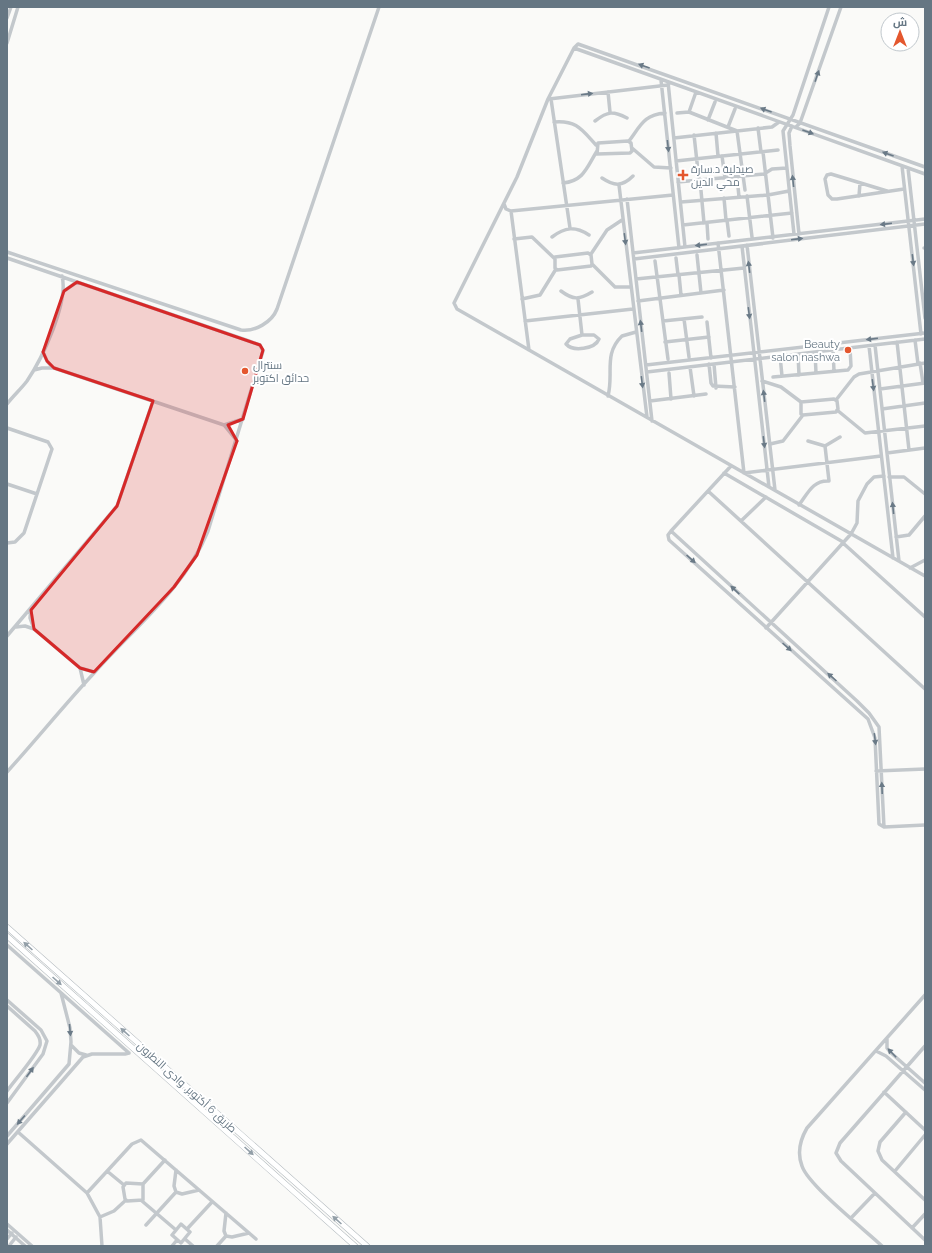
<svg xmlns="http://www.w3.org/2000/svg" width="932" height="1253" viewBox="0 0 932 1253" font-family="Raleway,Cairo,sans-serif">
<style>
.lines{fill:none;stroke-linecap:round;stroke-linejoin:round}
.secondary-casing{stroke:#b3babf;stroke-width:6}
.street{stroke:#c3c8cc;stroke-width:3.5}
.secondary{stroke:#fff;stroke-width:5}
.oneway{fill:#6a7a87}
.oneway2{fill:#939fa8}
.marked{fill:#d62828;fill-opacity:0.2;stroke:#d62828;stroke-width:3;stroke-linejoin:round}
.poi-dot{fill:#e4572e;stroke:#fff;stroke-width:1.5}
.labels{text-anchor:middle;stroke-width:4;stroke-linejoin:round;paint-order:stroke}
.poi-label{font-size:11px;fill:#657683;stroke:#fff;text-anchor:start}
.street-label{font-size:11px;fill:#657683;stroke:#fff}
</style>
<rect width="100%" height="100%" fill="#fafaf8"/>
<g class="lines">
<g class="secondary-casing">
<path id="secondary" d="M7,927L367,1246
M7,936L355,1246"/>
</g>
<path class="street" d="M7,18L11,7
M7,43L18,7
M574,48L925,174
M661,80L679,248
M668,82L685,247
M608,92L610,112
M549,99L668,85
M551,99L570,228
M689,112L696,92
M677,113L689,112L737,131L745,190
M708,120L715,102
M595,121C608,111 613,111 627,118
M554,122C577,120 582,130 596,145
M792,126L789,133L790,146L799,234
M728,127L735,109
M796,127L800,123L841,7
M758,128L761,152
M716,133L718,156
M694,135L699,180
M674,138L772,127L779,122
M628,141L631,143L632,151L630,153L597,154L598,143Z
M629,141C641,125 644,115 665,113
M632,148L654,167L671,168
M763,152L773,238
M722,156L725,178
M676,161L778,150
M902,166L921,334
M925,167L578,44L574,48L548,99L517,177L454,303L457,309L925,576
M908,168L925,318
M737,177L739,197
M602,178C614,186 622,187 633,176
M700,180L704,223
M678,182L764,174L772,169L787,168
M563,183C584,181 587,167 597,151
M619,185L647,417
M887,191L831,174L827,175L825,179L828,195L832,199H837L904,189
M747,196L752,237
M859,196L860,183
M724,198L726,220
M627,199L652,421
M681,202L768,195L789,191
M504,204L506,209L511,211L673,195
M511,211L529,350
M727,220L729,236
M707,223L708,239
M683,225L792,213
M794,234L783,131L793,115L829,7
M552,237C565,227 575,226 589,235
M514,239L532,237L554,258
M718,243L744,473L881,456
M747,245L775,490
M742,246L769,487
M924,248H925
M7,252L241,330C255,332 272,322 277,309L379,7
M588,253L591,255L592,264L591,266L557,270L555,268V257Z
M633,253L925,219
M591,254L607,230L622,220
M697,255L701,293
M7,258L249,341L260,345L263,351L208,531C185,588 135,627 95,672C65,704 37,739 7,772
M676,258L678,275
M634,259L925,224
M655,261L668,359
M592,264L615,287H631
M679,275L681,295
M636,279L744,268
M64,291L77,282
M561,291C573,300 579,300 592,292
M522,299L540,295L556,269
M578,299L582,335
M638,301L724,290
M684,319L689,357
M525,321L633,309
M663,321L702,317
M707,322L711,358
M582,335H594L599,339C595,349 573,352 566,344L570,339Z
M915,340L918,364
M665,342L709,337
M897,342L909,450
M875,345L899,561
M869,346L893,558
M833,350L834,371
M43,352L47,361L53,368
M815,352L816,373
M798,354L799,375
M780,356L782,376
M920,363L923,383
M709,364L711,383L713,386L735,387
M714,364L716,388
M646,365L925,333
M690,367L694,396
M34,370L42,368H54L224,425L237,441
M647,372L925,339
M669,373L671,399
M773,377L848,370L851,366L850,348
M762,381L781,387L801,402
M880,389L925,383
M608,396C614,374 603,354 622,336L636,332
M834,399L837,401L838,409L836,412L803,415L801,414V402Z
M836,400L854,377L859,374L925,363
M650,401L706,394
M7,404C13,396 21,389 27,381C42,359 69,302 62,276
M882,409L925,403
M837,410L865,433L925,426
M224,425L243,419
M7,428L48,442L52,449L24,533L15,542L7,543
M808,441L825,446L840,437
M770,444L783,441L803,415
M887,453L925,448
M731,466L671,531L668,535L669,540L868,719L875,738L879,824L884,827L925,825
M724,473L843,542
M889,477H904L925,494
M7,484L37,494
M708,491L925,689
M799,505C808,493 813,480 829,481L825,446
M741,521L766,497
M671,531L857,701L869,713L879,727L884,827
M896,537L909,535L925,516
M843,543L925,617
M910,568L925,560
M31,609L30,618L34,629
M16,627L25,626L34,629L80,668L94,672
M766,628L851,534L857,523L858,501L867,484L874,477L884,476
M7,636L117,506L153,401
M80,668L84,685
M876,771L925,769
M7,945L129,1053
M7,1000L41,1030L47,1041L43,1054L7,1103
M7,1006L35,1031C38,1035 41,1039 40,1045C37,1055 14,1081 7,1091
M887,1039V1048L890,1052L925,1083
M71,1045L79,1053L86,1055
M925,1046L840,1143L836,1153L841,1161L925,1240
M876,1051L886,1056L925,1090
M884,1092L925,1130
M906,1112L880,1142L878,1151L882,1160L925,1200
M18,1132L87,1193L100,1217L102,1246
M7,1136L69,1064L71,1042L70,1028L61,993
M7,1144L83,1057L92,1054H125L129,1053
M176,1170L174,1186L176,1192L182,1194L199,1190
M107,1171L124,1185
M895,1171L925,1135
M126,1183L143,1184V1200L127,1201L125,1199L123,1187Z
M143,1184L165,1160
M87,1193L132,1144L141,1140L256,1239
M142,1201L176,1230
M226,1213L224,1231L226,1236L232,1237L249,1233
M100,1217L114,1211L126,1200
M851,1218L875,1193
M7,1224L32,1246
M181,1224L190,1232L181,1243L172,1235Z
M146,1225L176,1192
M912,1228L925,1214
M187,1229L212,1202
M7,1230L25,1246
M7,1239L12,1233
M185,1239L193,1246
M9,1246L16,1237
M172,1246L177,1240
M217,1246L226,1236
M882,1246C865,1230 808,1185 802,1166C797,1153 800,1140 807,1128L925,995"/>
<use href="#secondary" class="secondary"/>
</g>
<defs><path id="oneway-solid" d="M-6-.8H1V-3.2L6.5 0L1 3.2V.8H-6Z"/></defs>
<g class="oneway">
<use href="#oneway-solid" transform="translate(644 66) rotate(-160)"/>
<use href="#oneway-solid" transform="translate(817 76) rotate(-71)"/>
<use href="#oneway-solid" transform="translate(587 94) rotate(-7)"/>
<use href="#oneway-solid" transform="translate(766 110) rotate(-160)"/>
<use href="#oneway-solid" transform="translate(808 132) rotate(20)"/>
<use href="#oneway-solid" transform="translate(668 146) rotate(84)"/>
<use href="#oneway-solid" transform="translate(888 154) rotate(-160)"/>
<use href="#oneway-solid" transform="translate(793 181) rotate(-96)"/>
<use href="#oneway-solid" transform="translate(886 224) rotate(173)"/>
<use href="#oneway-solid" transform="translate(625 239) rotate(83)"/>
<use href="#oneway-solid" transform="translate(797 239) rotate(-7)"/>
<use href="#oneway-solid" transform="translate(701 245) rotate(173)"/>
<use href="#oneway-solid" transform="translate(913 260) rotate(83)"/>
<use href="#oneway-solid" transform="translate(749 267) rotate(-97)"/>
<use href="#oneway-solid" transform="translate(749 313) rotate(83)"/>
<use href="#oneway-solid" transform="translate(641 326) rotate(-97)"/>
<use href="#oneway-solid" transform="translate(872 339) rotate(173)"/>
<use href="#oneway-solid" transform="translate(642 382) rotate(83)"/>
<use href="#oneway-solid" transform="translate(873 385) rotate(83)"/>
<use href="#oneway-solid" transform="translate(764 396) rotate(-97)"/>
<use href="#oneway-solid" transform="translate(764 442) rotate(83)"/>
<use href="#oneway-solid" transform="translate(893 508) rotate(-96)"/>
<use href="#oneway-solid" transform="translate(691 559) rotate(42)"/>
<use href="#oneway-solid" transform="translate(735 590) rotate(-137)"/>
<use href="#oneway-solid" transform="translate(787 647) rotate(42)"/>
<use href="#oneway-solid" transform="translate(832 677) rotate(-138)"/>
<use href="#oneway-solid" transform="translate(875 739) rotate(83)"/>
<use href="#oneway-solid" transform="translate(882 788) rotate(-92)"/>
<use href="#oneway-solid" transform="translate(70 1030) rotate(85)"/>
<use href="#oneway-solid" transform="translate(892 1053) rotate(-134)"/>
<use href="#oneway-solid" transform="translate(30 1072) rotate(-54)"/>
<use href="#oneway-solid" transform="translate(21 1120) rotate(131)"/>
</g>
<g class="oneway2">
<use href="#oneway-solid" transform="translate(28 946) rotate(-138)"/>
<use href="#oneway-solid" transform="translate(57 981) rotate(42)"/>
<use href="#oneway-solid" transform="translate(125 1032) rotate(-138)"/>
<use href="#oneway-solid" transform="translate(249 1151) rotate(42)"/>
<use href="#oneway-solid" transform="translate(337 1220) rotate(-138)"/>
</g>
<path class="marked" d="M77,282L260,345L263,350L243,419L228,425L237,441L197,555L174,587L94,672L80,668L34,629L31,610L117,506L153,401L54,368L47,361L43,352L64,291Z"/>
<g class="poi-dot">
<path d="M681 169h4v4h4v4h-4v4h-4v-4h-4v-4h4z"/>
<circle cx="848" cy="350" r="4"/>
<circle cx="245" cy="371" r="4"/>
</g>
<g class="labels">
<g class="poi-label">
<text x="691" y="173">صيدلية د.سارة<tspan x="691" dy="13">محي الدين</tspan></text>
<text x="840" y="348" text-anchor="end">Beauty<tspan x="840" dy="13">salon nashwa</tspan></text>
<text x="253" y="369">سنترال<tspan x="253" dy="13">حدائق اكتوبر</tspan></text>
</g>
<g class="street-label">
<text transform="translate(187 1087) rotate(42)" y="4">طريق 6 أكتوبر, وادى النطرون</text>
</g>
</g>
<rect width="932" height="1253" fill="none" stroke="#657683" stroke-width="16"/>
<g transform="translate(900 32)"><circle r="19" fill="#ffffff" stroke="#c1c8cd"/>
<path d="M0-3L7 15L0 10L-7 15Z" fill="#e4572e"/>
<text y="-6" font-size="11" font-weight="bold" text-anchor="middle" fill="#657683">ش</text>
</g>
</svg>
